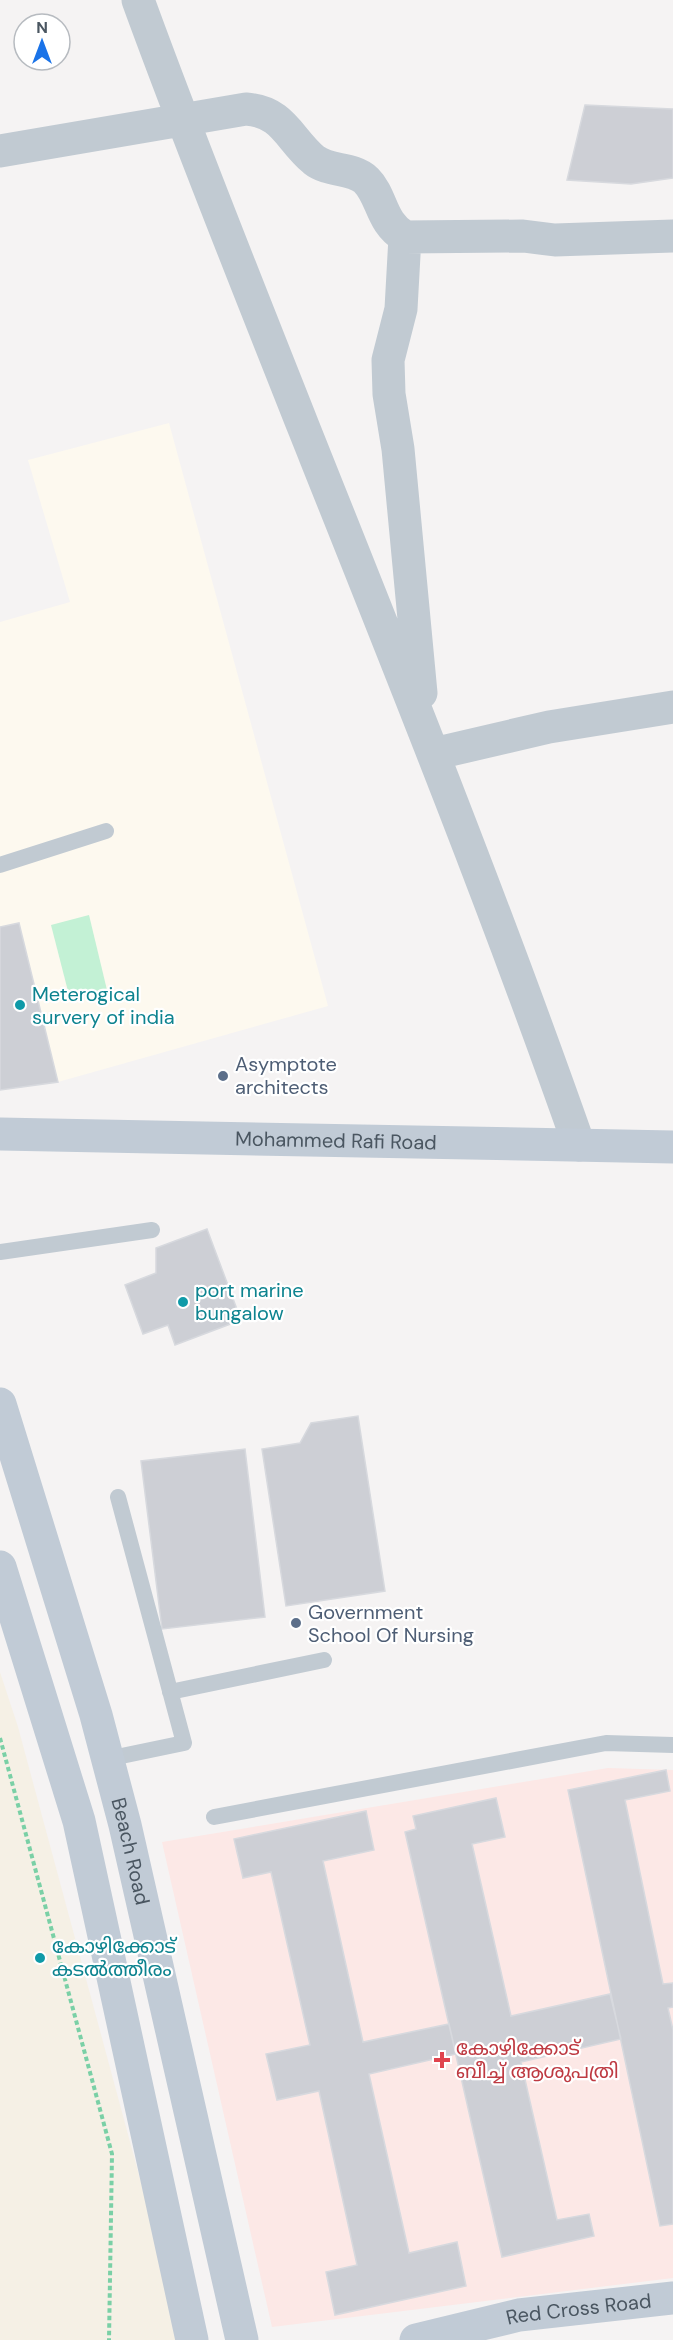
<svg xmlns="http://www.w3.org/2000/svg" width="673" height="2340" viewBox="0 0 673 2340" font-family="'DM Sans','Noto Sans Malayalam',sans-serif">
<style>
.commercial{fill:#fdf9ef}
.medical{fill:#fce8e6}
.green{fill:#c3f1d5}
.sand{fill:#f5f0e5}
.building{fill:#cdcfd5;stroke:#d7d9de;stroke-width:1.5}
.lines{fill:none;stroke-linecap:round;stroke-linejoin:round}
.path{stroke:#7ad0a6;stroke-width:4;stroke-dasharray:4.5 3;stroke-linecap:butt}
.lane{stroke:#c1cad2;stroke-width:16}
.street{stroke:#c1cad2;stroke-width:33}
.secondary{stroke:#c1cbd6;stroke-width:33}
.culture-dot{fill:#0f9aa8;stroke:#fff;stroke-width:2}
.service-dot{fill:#5c6f8a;stroke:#fff;stroke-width:2}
.health-dot{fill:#e0444e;stroke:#fff;stroke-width:2}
.labels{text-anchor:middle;stroke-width:4.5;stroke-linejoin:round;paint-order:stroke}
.culture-label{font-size:20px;fill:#0d838f;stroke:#fff;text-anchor:start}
.service-label{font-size:20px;fill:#4e5e75;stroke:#fff;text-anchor:start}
.street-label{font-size:20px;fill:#4a5661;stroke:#fff}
.health-label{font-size:20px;fill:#be3a42;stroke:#fff;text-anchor:start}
</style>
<rect width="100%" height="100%" fill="#f5f3f3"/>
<path class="commercial" d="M169,423L328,1006L58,1082L0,1090V622L70,602L28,460Z"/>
<path class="medical" d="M608,1768L673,1770V2278L272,2327L162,1842Z"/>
<path class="green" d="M89,915L107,990L70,999L51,925Z"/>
<path class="sand" d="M0,1672L18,1727L143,2190L180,2340H0Z"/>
<path class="building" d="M585,105L673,109V178L631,184L567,180Z
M19,923L58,1082L0,1090V927Z
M207,1229L241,1320L175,1345L168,1325L143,1334L125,1285L156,1273V1248Z
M358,1416L385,1591L286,1606L262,1449L300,1443L311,1423Z
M245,1449L265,1617L162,1629L141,1461Z
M666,1770L670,1791L625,1800L663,1984L673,1983V2007L668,2008L673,2030V2224L660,2226L568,1790Z
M496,1798L505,1837L472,1844L511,2016L610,1994L621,2039L521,2062L557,2220L589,2214L594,2236L502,2257L405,1832L416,1829L413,1816Z
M366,1811L374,1850L323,1861L363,2042L449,2024L456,2054L369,2074L409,2253L457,2242L466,2286L335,2315L326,2272L357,2265L319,2091L277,2100L266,2054L310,2045L271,1872L243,1878L234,1839Z"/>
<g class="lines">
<path class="path" d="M0,1738L112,2154L109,2340"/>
<path class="lane" d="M0,865L106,831
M0,1252L152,1230
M170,1692L324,1660
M107,1759L184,1743L118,1497
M214,1817L606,1743L673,1745"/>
<path class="street" d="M138,0C190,143 247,284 303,426C398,664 494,903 579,1145
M0,151L246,109C284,112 288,138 314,160C329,172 352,167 366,180C383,197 380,222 405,237L523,236L555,240L673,236
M405,237L401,309L388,360L389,394L398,449L421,693
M433,754L549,727L673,707"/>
<g class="secondary">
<path id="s1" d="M0,1134L673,1147"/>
<path id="s2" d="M0,1404L96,1715L125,1825L242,2340"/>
<path d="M0,1567L79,1821L192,2340"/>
<path id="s3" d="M416,2340L519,2315L673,2298"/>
</g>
</g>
<g class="culture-dot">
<circle cx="20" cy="1005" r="6"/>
<circle cx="183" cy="1302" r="6"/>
<circle cx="40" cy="1958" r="6"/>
</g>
<g class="service-dot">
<circle cx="223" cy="1076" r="6"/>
<circle cx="296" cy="1623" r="6"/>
</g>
<path class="health-dot" d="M439 2051h6v6h6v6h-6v6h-6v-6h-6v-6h6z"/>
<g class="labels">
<g class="culture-label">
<text x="32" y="1001">Meterogical<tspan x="32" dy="23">survery of india</tspan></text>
<text x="195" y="1297">port marine<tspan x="195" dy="23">bungalow</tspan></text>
<text x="52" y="1953">കോഴിക്കോട്<tspan x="52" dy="23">കടൽത്തീരം</tspan></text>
</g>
<g class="service-label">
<text x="235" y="1071">Asymptote<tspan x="235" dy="23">architects</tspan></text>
<text x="308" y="1619">Government<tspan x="308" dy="23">School Of Nursing</tspan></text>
</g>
<g class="street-label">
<text dy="7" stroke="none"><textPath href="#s1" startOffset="336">Mohammed Rafi Road</textPath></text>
<text dy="7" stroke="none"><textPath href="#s2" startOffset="466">Beach Road</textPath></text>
<text dy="7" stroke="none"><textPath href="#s3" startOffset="166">Red Cross Road</textPath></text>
</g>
<g class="health-label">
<text x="456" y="2055">കോഴിക്കോട്<tspan x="456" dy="23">ബീച്ച് ആശുപത്രി</tspan></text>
</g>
</g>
<g transform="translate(42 42)"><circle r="28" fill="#ffffff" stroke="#b7bbc0" stroke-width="1.5"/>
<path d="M0-4.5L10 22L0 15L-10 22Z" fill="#1a73e8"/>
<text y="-9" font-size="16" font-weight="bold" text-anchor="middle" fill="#4a5661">N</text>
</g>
</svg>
